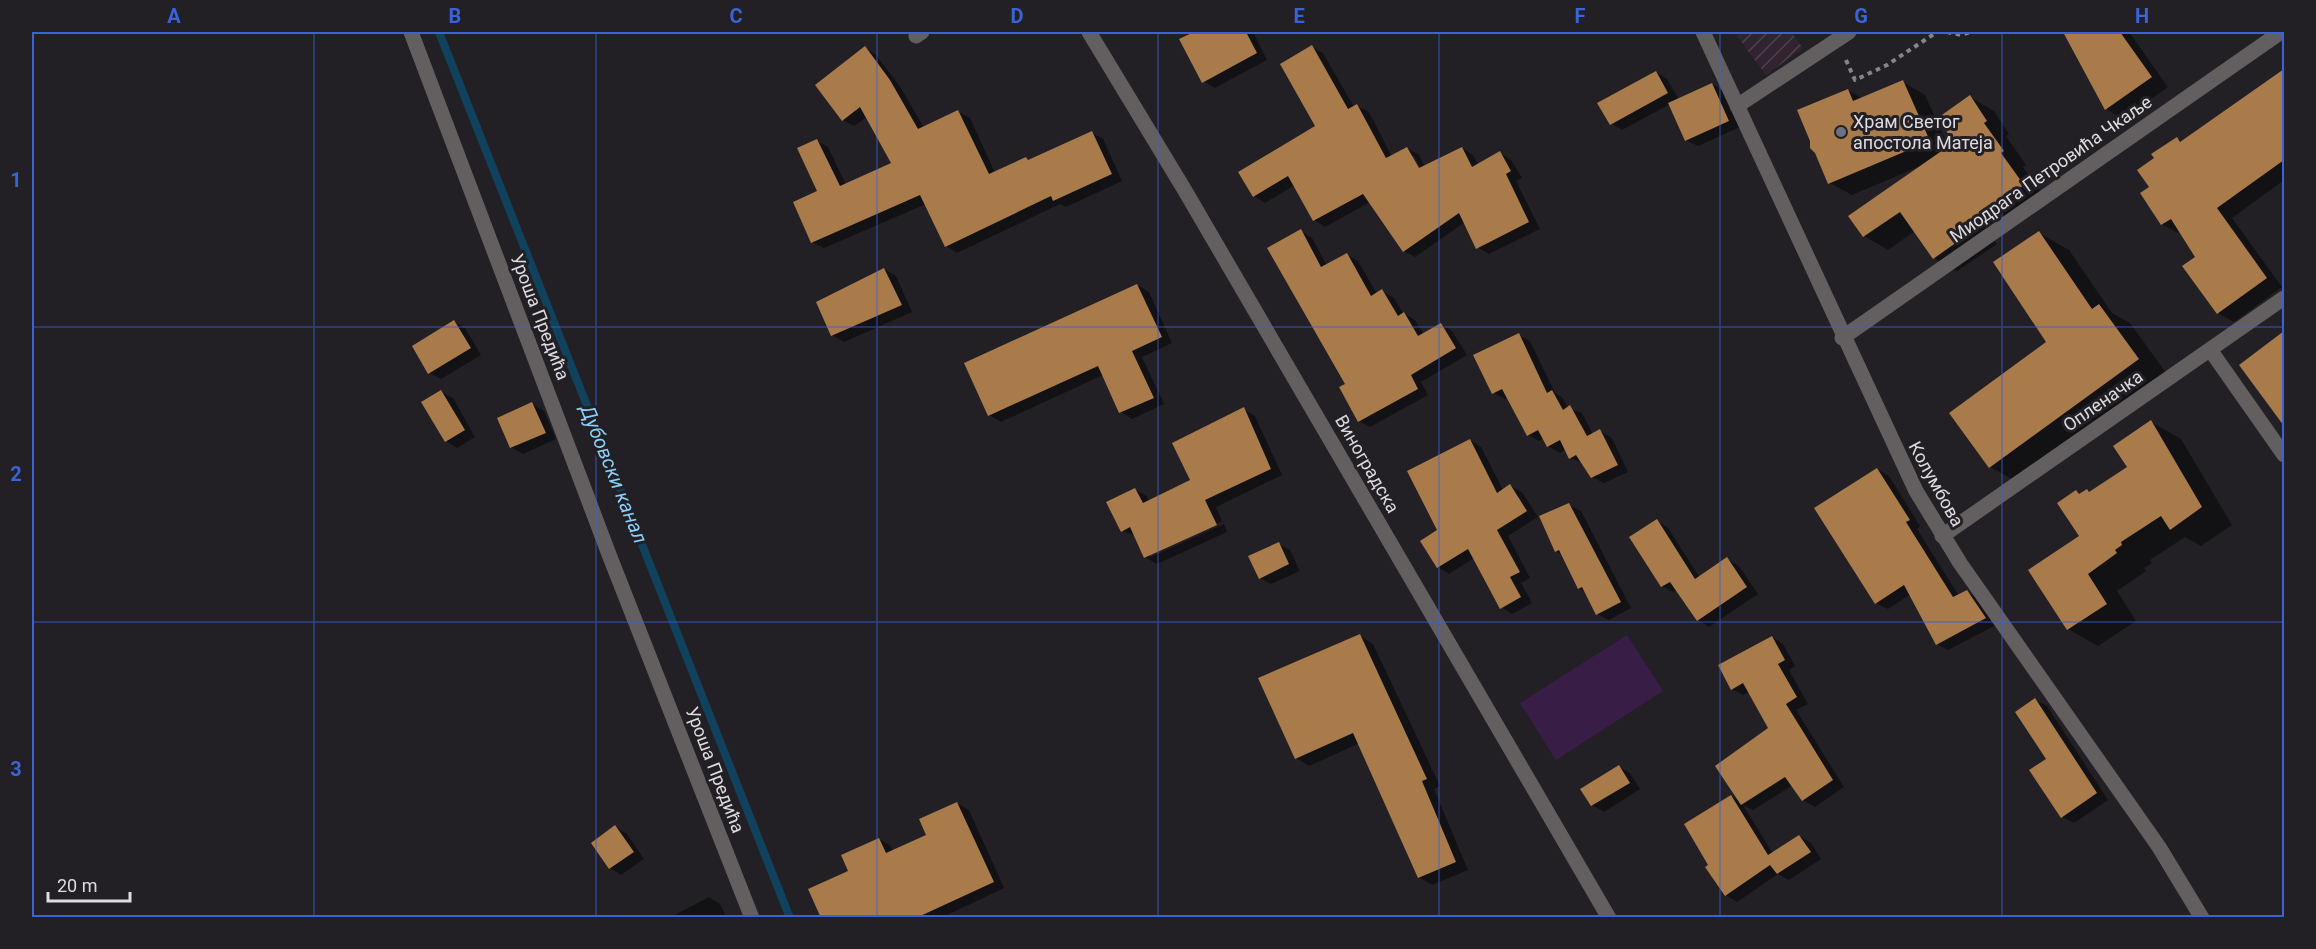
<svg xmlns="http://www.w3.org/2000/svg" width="2316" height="949" viewBox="0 0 2316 949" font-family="Roboto,sans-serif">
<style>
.industrial{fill:url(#industrial-furrows)}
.grass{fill:#381d47}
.shadow{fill:#0007;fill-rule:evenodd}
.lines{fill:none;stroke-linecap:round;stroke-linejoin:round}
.stream{stroke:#10425e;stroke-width:8}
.building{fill:#a97a4a}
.path{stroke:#878489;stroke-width:4;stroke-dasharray:4.5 4.5;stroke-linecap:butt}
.minor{stroke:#635f60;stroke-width:15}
.grid{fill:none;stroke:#3a63d9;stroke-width:1.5;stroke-opacity:0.55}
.worship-dot{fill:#6b7280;stroke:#232025;stroke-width:2}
.labels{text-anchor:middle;stroke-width:6;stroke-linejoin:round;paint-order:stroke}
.poi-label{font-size:18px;fill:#dedce0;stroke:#232025;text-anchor:start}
.street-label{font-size:18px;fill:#dedce0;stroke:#232025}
.water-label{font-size:20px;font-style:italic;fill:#8bd1fd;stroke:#232025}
.neatline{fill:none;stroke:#3a63d9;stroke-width:2}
.grid-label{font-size:20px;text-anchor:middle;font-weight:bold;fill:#3a63d9}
</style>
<defs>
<pattern id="industrial-furrows" width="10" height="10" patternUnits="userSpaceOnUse" patternTransform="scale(1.5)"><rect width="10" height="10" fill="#31232f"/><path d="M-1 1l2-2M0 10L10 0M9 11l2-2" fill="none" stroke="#4e424d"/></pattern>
</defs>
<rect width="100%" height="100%" fill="#232025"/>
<path class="industrial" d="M1744,32H1791L1803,48L1766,75L1737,36Z"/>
<path class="grass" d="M1627,635L1663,691L1556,760L1520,703Z"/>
<path class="shadow" d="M1197,32H1253L1267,60L1215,88L1203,81L1181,40Z
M2065,32H2129L2168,87L2123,119L2106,109Z
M1312,47L1323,53L1354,107L1357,106L1369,112L1392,157L1407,148L1419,155L1425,167L1462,148L1473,155L1479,166L1500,153L1511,160L1522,178L1516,181L1540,229L1489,254L1477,247L1465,222L1415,257L1404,251L1370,202L1325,227L1314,220L1295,185L1265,203L1254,196L1317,127ZM1411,156H1414L1424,174L1421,176Z
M865,48L876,55L901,88L924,128L958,112L970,118L995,173L1026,158L1031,161L1092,133L1103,139L1122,181L1066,207L1060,204L957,253L946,246L926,204L824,248L812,242L819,191L817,141L828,147L846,185L893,163L867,117L854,126L843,120Z
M1656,72L1667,79L1679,100L1712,84L1724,91L1740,127L1698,146L1686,140L1670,104L1622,130L1611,123Z
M2281,73L2284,75V180L2232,218L2282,287L2234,322L2218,313L2184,266L2197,257L2180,232L2178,233L2162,224L2142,194L2151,188L2156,159L2177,139L2182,142Z
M1903,82L1925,95L1949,148L1955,143L1970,97L1994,111L2009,134L2006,136L2026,165L2023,167L2046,199L1991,237L1997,244L1957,271L1934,258L1915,231L1888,250L1864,236L1850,217L1918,167L1852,195L1830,183L1848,90L1863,99Z
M1301,231L1312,238L1327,266L1347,255L1358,261L1377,294L1382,291L1394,298L1403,313L1415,320L1424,335L1441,324L1452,331L1467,355L1421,382L1428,395L1370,427L1359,421Z
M2039,233L2069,250L2112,313L2130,323L2169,377L2021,484L1990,467L2049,343Z
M884,269L896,276L912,312L844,342L832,335Z
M1137,285L1149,292L1172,343L1142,357L1164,404L1132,419L1121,412L1103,375L1001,422L989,415Z
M454,322L465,328L481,355L441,379L429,373Z
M1519,335L1530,341L1555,393L1563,398L1568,408L1582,413L1593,434L1600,431L1612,438L1628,472L1604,483L1592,477L1583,463L1570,458L1566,449L1560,453L1548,446L1544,438L1539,441L1528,435L1508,398L1505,399L1494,393Z
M2284,338V423L2242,365Z
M441,392L453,398L475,437L457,448L446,441Z
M532,404L544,411L556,439L523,454L511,447Z
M1243,409L1255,416L1282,475L1216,507L1222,521L1150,554V557L1224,524L1227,532L1157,564L1145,557L1136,536L1122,531L1135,490L1147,496L1149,502L1192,481Z
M2151,422L2181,439L2232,525L2201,546L2185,537L2150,560L2152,563L2144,568L2146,571L2117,591L2136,621L2098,646L2068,629L2082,536L2076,492L2081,495L2087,490L2091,493L2129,467Z
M1470,440L1481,447L1503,490L1510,486L1522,492L1538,517L1508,536L1530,578L1521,583L1532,603L1512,614L1501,607L1474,558L1449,574L1438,567L1439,531Z
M1877,469L1889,476L1920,526L1917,529L1959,596L1967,592L1978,598L1996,625L1948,650L1937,644L1911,594L1888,609L1876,603Z
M1569,505L1581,511L1631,608L1609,620L1597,614L1586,593L1579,588L1563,555L1556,551Z
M1657,521L1668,528L1700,578L1727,559L1739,566L1758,594L1709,627L1698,620L1677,590L1673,592L1662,586Z
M1279,544L1290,550L1300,571L1271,584L1260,578Z
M1360,636L1373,644L1440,786L1434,789L1468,870L1432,885L1419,877L1360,743L1309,766L1296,758Z
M1772,637L1783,644L1795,666L1789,670L1808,704L1796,710L1844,787L1815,807L1803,800L1793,785L1753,810L1743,805L1773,854L1799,836L1811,843L1821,859L1789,880L1778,874L1737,902L1726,895L1710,865L1731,796L1741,802L1770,728L1749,692L1743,695L1732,689Z
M2035,700L2047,706L2108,800L2074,823L2062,817Z
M1619,767L1630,773L1640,789L1604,812L1592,805Z
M957,803L969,810L1004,888L941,918H823L850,871L879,839L891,846L893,852L928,835Z
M615,827L627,834L644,859L621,875L610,868Z
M709,897L720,904L727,918H669Z"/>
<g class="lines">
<path class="stream" d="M439,32L790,918"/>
</g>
<path class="building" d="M1194,32H1246L1257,53L1202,83L1179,39Z
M2063,32H2120L2152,77L2105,110Z
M1312,45L1348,109L1357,104L1386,158L1407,147L1419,168L1462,147L1472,167L1500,151L1511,171L1506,174L1529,222L1476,249L1459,213L1403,252L1363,194L1313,221L1288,176L1253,197L1238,172L1315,126L1280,64Z
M865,46L890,80L918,129L958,110L989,174L1026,157L1028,160L1092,131L1112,174L1053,201L1051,196L945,247L920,195L811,243L793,202L817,191L797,148L817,139L840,186L891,163L860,107L842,121L815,85Z
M2284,69V160L2217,208L2267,278L2217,314L2182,266L2195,257L2171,219L2161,225L2140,193L2149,187L2137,170L2154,158L2151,154L2177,137L2180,142Z
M1656,71L1668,93L1610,125L1597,103Z
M1903,80L1930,141L1828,184L1815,153L1810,148V141L1797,110L1848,89L1853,101Z
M1712,83L1729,121L1685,141L1668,103Z
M1970,95L1987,121L1984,123L2004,151L2001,153L2024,185L1969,223L1974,230L1933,259L1900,212L1863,237L1848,216L1953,143L1939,117Z
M1301,229L1321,267L1347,253L1371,296L1382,289L1398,316L1404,312L1418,336L1441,323L1456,348L1411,375L1418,389L1358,422L1339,387L1345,384L1267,248Z
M2039,231L2092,309L2099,304L2139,359L1989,468L1949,413L2046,342L1993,262Z
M884,268L902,305L831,336L816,302Z
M1137,284L1162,337L1132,351L1154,398L1119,413L1098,366L988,416L964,363Z
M454,320L471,348L428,374L412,346Z
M2284,331V426L2239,365Z
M1519,333L1547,393L1552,390L1563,410L1570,405L1587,436L1600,429L1618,465L1591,478L1576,455L1569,459L1560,440L1547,447L1538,430L1527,436L1502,389L1492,394L1473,355Z
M441,390L465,430L445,442L421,402Z
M532,402L546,433L510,448L497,418Z
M1244,407L1271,469L1205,500L1217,525L1144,558L1130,527L1121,532L1106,502L1135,488L1143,503L1190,480L1172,443Z
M2151,420L2202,507L2170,530L2161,516L2121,542L2122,545L2115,550L2117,553L2088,574L2107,604L2067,630L2028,570L2079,536L2057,503L2076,490L2079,494L2087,489L2089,492L2127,467L2113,446Z
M1470,439L1497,493L1510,484L1527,511L1497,530L1520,572L1510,577L1521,597L1500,609L1468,549L1437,568L1420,541L1437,530L1407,471Z
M1877,468L1910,520L1906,522L1953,597L1967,590L1986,618L1936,645L1904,585L1875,604L1814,508Z
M1569,503L1621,602L1596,615L1582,587L1578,589L1559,550L1555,552L1539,516Z
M1657,519L1695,579L1727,557L1747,587L1697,621L1670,582L1661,587L1629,537Z
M1279,542L1289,564L1259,579L1248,556Z
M1360,634L1427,779L1422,781L1456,862L1418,878L1353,733L1295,759L1258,678Z
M1772,636L1785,660L1778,664L1797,697L1786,704L1833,780L1802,801L1785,777L1741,805L1715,766L1768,728L1743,683L1731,690L1718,665Z
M2035,698L2097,793L2061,818L2029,770L2046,759L2015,712Z
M1619,765L1630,783L1591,806L1580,789Z
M1731,795L1768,855L1799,835L1811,852L1777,874L1770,865L1725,896L1705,867L1708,865L1684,824Z
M957,802L994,882L916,918H821L808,889L848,871L841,855L879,838L886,853L926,835L919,819Z
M615,825L634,852L609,869L591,843Z"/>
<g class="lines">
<path class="path" d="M1947,32L1961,35L1971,32
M1846,60L1855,80L1887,65L1937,32"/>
<path class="minor" d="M411,32L610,557L752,918
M1089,32L1184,189L1609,918
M1703,32L1916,491L1960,563L2159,847L2202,918
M916,36L922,32
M1737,106L1849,32
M1842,338L2281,32
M2211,351L2284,455
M1942,536L2284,298"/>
</g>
<path class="grid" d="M314,32V918M596,32V918M877,32V918M1158,32V918M1439,32V918M1720,32V918M2002,32V918M32,327H2284M32,622H2284"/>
<circle class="worship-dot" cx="1841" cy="132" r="6"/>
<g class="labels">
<g class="poi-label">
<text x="1853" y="128">Храм Светог<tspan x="1853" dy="21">апостола Матеја</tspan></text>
</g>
<g class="street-label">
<text transform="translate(2051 169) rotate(-35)" y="6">Миодрага Петровића Чкаље</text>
<text transform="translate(540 317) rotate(69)" y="6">Уроша Предића</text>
<text transform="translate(2103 401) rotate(-35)" y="6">Опленачка</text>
<text transform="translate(1367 464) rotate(60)" y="6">Виноградска</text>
<text transform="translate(1936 484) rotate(61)" y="6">Колумбова</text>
<text transform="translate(715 770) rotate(69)" y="6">Уроша Предића</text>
</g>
<g class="water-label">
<text transform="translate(614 474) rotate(68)" y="7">Дубовски канал</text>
</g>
</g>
<rect width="2316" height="949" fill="none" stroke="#232025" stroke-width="66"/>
<path d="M48 892v9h82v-9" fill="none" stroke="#dedce0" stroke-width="3"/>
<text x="57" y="892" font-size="18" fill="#dedce0" stroke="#232025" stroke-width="4.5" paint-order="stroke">20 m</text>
<rect x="33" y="33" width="2250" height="883" class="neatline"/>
<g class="grid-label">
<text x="174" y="23">A</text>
<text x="455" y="23">B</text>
<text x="736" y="23">C</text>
<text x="1017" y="23">D</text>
<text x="1299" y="23">E</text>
<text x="1580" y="23">F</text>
<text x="1861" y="23">G</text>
<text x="2142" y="23">H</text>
<text x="16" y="187">1</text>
<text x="16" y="481">2</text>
<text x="16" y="776">3</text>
</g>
</svg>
